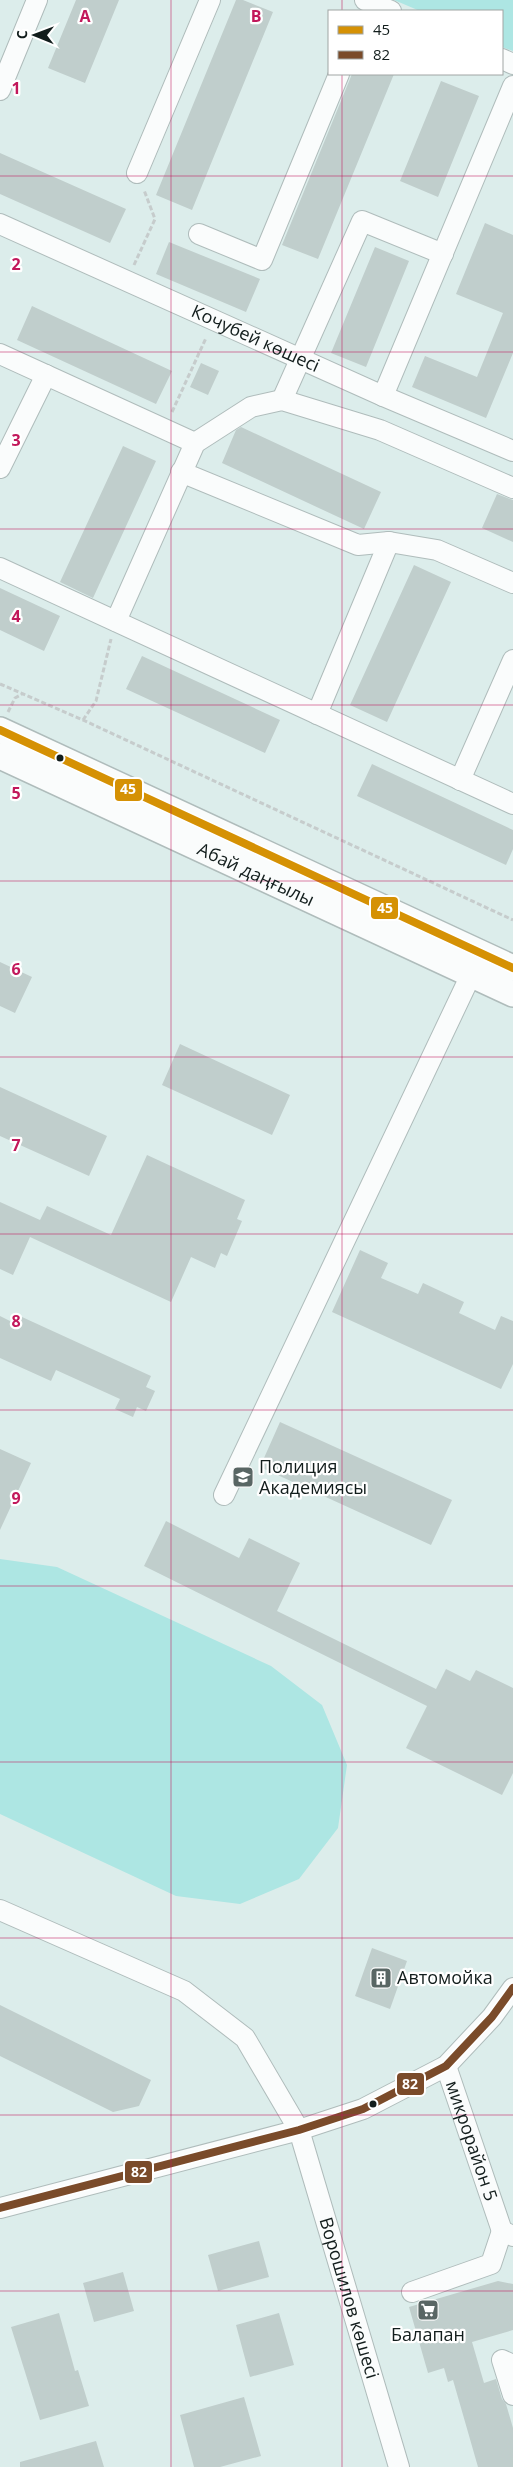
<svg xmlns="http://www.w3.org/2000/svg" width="513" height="2467" viewBox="0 0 513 2467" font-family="'Open Sans',sans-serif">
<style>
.green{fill:#ade6e3}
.building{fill:#c0cecc}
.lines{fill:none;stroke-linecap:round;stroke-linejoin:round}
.minor-casing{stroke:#afbcbb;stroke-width:22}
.major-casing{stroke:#afbcbb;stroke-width:28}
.path{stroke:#c6cccc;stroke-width:3;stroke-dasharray:5 2.5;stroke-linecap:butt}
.minor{stroke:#fafcfc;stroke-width:20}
.major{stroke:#fafcfc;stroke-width:25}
.bus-1-casing{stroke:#fff;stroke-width:11}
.bus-2-casing{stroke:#fff;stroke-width:11}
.bus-1{stroke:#d59104;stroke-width:8}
.bus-2{stroke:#7a4b2a;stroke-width:8}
.grid{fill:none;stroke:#c2185b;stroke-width:1;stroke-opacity:0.55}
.bus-dot{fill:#121d1c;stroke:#fff;stroke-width:2}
.labels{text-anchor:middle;stroke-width:4.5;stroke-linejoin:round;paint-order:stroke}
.street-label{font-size:18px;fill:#121d1c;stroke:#fff}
.poi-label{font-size:18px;fill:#121d1c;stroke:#fff;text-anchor:start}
.grid-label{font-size:16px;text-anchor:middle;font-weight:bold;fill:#c2185b;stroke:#fff;stroke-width:4.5;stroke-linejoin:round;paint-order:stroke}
.line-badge{stroke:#fff;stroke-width:2}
.badge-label{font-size:14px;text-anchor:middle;font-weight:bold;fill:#fff}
</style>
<rect width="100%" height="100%" fill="#dcedeb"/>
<path class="green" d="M394,0H513V51L502,47V11H420Z
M0,1559L57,1567L271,1666L322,1705L347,1765L338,1828L299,1879L240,1904L176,1896L0,1814Z"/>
<path class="building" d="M76,0H119L85,83L48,68Z
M236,0H243L273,12L192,210L156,195Z
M352,74H394L318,259L282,245Z
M441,81L479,96L438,197L400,181Z
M0,153L126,209L110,243L0,194Z
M485,223L513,235V353L486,418L412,387L425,356L477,377L503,313L456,294Z
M169,242L260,279L246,312L156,274Z
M375,247L409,261L366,367L331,353Z
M32,306L172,371L156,404L17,340Z
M201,363L219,371L208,395L190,387Z
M241,427L381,492L364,529L222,463L236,430Z
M123,446L156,461L93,598L60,582Z
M497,494L513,500V542L482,528Z
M414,565L451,582L387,722L350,705Z
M0,588L60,616L44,651L0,630Z
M142,656L280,720L265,753L126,689Z
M372,764L513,830V849L506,865L357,796Z
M0,962L32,977L15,1013L0,1006Z
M180,1044L290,1095L272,1135L162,1085Z
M0,1087L107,1136L89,1176L0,1136Z
M147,1155L245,1200L237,1219L242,1221L227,1256L221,1253L215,1268L191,1257L171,1302L30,1237L13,1275L0,1269V1202L40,1220L47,1206L111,1235Z
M360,1250L388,1263L381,1278L418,1294L423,1283L464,1302L459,1313L495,1330L501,1316L513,1321V1364L501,1389L332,1312Z
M0,1316L18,1325L22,1317L151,1376L146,1387L155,1391L146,1411L137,1407L133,1417L115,1409L120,1399L56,1370L51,1381L0,1358Z
M280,1422L452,1500L431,1545L260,1467Z
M0,1449L31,1463L0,1530Z
M166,1521L239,1558L249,1538L300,1563L277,1611L436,1689L446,1669L470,1681L476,1670L513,1688V1773L502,1795L406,1748L427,1706L144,1566Z
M372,1948L407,1961L390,2009L355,1996Z
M0,2005L151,2080L139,2106L113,2112L0,2056Z
M259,2241L269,2277L218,2291L208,2255Z
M123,2272L134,2311L94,2322L83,2283Z
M498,2281L513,2284V2330L472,2342L484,2383L496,2379L502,2399L506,2404L513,2428V2467H478L453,2380L448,2382L444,2368L428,2373L409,2307Z
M59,2313L75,2371L78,2370L89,2406L40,2420L11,2327Z
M279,2313L294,2365L250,2377L236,2325Z
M244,2397L261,2456L220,2467H194L180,2415Z
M96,2441L104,2467H20V2462Z"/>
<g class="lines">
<g class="minor-casing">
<g id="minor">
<path d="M365,0L391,11"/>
<path d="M502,59L513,64"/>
<path d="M0,90L37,0"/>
<path d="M137,173L210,0"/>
<path id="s1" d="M0,224L383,396L513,451"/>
<path d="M199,234L262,260L339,74"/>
<path d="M0,354L195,443"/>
<path d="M383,396L513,86"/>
<path d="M282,400L362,221L443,254"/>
<path d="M0,468L46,375"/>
<path d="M181,472L358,545L389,542L437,550L513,583"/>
<path d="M0,568L513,804"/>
<path d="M116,621L195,443L251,407L282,400L380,430L513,488"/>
<path d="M317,714L389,542"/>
<path d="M460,780L513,660"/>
<path d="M224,1495L477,962"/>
<path id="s2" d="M0,1910L184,1991L245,2038L299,2130L399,2467"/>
<path id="s3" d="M446,2066L502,2231L513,2236"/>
<path d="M0,2208L299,2130L363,2109L446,2066L492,2017L513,1988"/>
<path d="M412,2292L491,2264L502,2231"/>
<path d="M513,2365L502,2360L513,2395"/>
</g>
</g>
<g class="major-casing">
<g id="major">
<path d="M0,730L513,968"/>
<path id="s4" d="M0,756L513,994"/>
</g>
</g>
<path class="path" d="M134,265L155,219L144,190
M172,412L206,338
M0,684L83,720L513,920
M8,712L15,698L22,694
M83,720L96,701L111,639"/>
<use href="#minor" class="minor"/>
<use href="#major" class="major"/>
<g class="bus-1-casing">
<path id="bus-1" d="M0,730L513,968"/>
</g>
<g class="bus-2-casing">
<path id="bus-2" d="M0,2208L299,2130L363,2109L446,2066L492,2017L513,1988"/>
</g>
<use href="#bus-1" class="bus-1"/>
<use href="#bus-2" class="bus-2"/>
</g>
<path class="grid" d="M171,0V2467M342,0V11M342,74V2467M0,176H513M0,352H513M0,529H513M0,705H513M0,881H513M0,1057H513M0,1234H513M0,1410H513M0,1586H513M0,1762H513M0,1938H513M0,2115H513M0,2291H513"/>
<defs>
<g id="university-square" transform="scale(1.125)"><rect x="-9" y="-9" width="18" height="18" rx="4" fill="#596664" stroke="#fff"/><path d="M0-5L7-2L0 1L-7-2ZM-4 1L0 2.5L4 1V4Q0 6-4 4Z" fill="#fff"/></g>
<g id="building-square" transform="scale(1.125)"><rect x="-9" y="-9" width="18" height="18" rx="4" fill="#596664" stroke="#fff"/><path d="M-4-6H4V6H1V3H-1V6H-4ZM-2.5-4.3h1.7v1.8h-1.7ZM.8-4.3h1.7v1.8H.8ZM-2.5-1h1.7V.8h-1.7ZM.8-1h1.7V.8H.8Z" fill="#fff"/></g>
<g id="supermarket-square" transform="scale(1.125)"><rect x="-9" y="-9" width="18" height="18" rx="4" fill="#596664" stroke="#fff"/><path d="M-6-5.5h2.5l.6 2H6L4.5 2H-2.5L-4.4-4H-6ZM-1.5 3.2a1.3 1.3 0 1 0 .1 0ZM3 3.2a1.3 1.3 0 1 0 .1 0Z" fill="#fff"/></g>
</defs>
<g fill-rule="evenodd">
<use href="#university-square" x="243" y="1477"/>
<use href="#building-square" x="381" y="1978"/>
<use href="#supermarket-square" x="428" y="2310"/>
</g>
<g class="bus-dot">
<circle cx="60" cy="758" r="4.5"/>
<circle cx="373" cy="2104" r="4.5"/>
</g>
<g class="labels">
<g class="street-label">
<text dy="6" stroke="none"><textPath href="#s1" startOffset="280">Кочубей көшесі</textPath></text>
<text dy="6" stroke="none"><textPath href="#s4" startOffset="282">Абай даңғылы</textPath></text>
<text dy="6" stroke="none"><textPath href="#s3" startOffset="79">микрорайон 5</textPath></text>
<text dy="6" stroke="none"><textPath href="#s2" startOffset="560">Ворошилов көшесі</textPath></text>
</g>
<g class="poi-label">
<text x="259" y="1473">Полиция<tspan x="259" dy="21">Академиясы</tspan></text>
<text x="397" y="1984">Автомойка</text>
<text x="428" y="2341" text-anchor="middle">Балапан</text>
</g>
</g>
<g class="grid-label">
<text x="85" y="22">A</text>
<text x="256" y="22">B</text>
<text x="16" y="94">1</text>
<text x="16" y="270">2</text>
<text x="16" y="446">3</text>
<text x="16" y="622">4</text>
<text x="16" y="799">5</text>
<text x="16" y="975">6</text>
<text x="16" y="1151">7</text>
<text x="16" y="1327">8</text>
<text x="16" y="1504">9</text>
</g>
<g class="line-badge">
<rect x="114" y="778" width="29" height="24" rx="5" fill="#d59104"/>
<rect x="370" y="896" width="29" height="24" rx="5" fill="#d59104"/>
<rect x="396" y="2072" width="29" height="24" rx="5" fill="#7a4b2a"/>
<rect x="124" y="2160" width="29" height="24" rx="5" fill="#7a4b2a"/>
</g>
<g class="badge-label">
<text x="128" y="794">45</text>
<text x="385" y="913">45</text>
<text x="410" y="2089">82</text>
<text x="139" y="2177">82</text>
</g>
<rect x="328" y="10" width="175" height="65" fill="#ffffff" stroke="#a0a5a4"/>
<rect x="338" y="26" width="25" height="8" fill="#d59104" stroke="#a0a5a4"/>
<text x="373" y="35" font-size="15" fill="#121d1c">45</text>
<rect x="338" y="51" width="25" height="8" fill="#7a4b2a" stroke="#a0a5a4"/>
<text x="373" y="60" font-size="15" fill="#121d1c">82</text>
<g transform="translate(35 35) rotate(271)" stroke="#ffffff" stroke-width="4" paint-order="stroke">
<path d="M0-4L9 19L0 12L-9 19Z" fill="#121d1c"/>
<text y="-8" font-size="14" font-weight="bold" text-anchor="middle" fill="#121d1c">С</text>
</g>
</svg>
